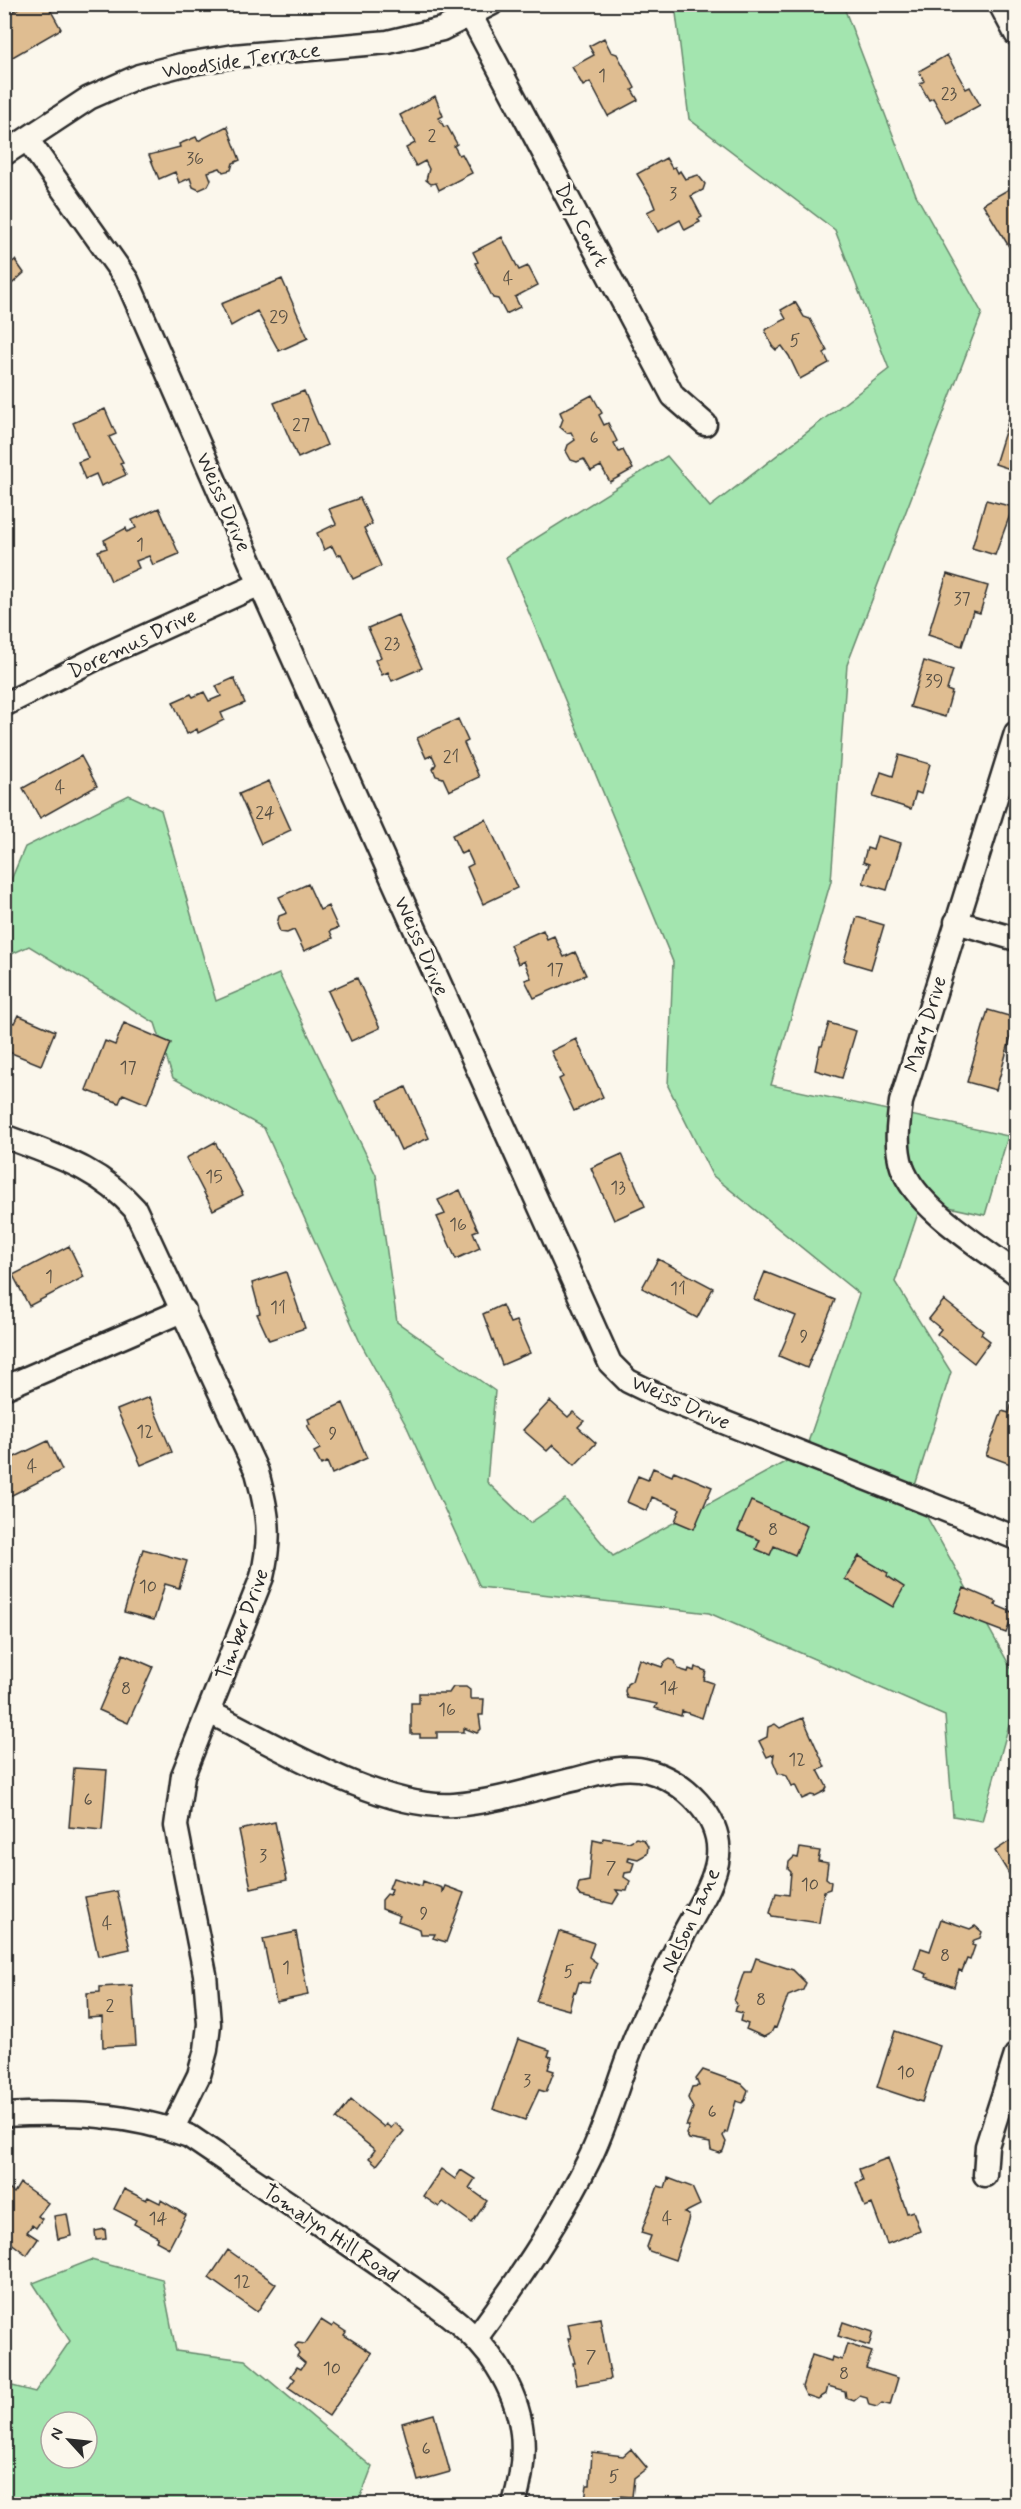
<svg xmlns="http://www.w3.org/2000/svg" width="1021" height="2509" viewBox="0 0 1021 2509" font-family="Mynerve,sans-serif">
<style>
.green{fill:#a3e5af;stroke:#67886d;stroke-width:1.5;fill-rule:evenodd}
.building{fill:#dfbd91;stroke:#2b2b2b;stroke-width:1.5}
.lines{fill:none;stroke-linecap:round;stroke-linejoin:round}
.minor-casing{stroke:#2b2b2b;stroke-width:27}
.minor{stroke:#fbf7ec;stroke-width:22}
.labels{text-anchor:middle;stroke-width:6;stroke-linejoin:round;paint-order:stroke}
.number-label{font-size:18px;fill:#585044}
.street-label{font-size:21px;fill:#2b2b2b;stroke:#fbf7ec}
</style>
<rect width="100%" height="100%" fill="#fbf7ec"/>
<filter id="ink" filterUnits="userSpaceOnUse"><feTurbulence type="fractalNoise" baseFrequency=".0167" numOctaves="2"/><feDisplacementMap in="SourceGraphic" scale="12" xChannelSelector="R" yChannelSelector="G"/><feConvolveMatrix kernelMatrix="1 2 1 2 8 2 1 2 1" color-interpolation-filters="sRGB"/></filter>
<g filter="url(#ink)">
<path class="green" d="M675,5H843L916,195L982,313L847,665L831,881L771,1085L1008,1136L985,1215L922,1201L895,1282L951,1372L913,1492L1016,1677V1700L982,1821L953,1816L945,1716L709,1613L480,1587L407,1427L359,1340L264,1128L173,1078L155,1023L29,946L5,957V894L25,847L129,795L161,810L216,1001L279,974L376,1175L397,1322L495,1391L487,1482L530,1523L565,1499L613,1556L805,1451L859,1294L712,1175L668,1086L673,962L506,557L667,456L710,507L889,369L835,230L689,119Z
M91,2260L162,2279L176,2351L245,2360L372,2467L358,2504H5V2384L35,2392L70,2341L33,2283ZM51,2422H87V2458H51Z"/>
<path class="building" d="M26,4H47L61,29L4,62V16Z
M604,38L611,52L617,54L635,88L632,90L638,100L608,116L590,82L583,86L572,67L594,55L589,46Z
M947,55L966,89L970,87L980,105L947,123L933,98L929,100L920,84L924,81L919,71Z
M435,96L443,116L439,118L444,127L447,126L457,144L454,146L459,155L462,154L472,173L439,190L436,183L431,184L426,180L429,169L425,161L416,166L406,148L415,143L400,115Z
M227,126L240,160L233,163L231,170L223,172L220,168L208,172L211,180L208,186L199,190L193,187L190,178L179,183L175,172L159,179L149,155L180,147L179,144L196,137L198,141Z
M666,158L672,168L675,167L678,173L680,171L685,179L698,175L705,184L703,190L691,196L702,217L698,219L700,222L685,230L680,220L658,232L647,212L655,208L650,195L637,174Z
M1016,185V258L983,204Z
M502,237L519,270L528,266L538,285L515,297L520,307L506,314L498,299L493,298L475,263L478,262L473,252Z
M15,260L24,273L4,291V263L7,266Z
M282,279L308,338L279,351L257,311L231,326L221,304Z
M795,302L804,317L810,319L827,351L824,353L829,363L800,379L789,356L782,346L776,350L772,346L765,330L786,319L781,310Z
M304,391L327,445L298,458L274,403Z
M592,395L602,413L599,415L604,425L608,423L617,441L614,443L619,452L623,450L633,469L610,482L601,466L591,471L584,459L577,462L571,460L566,451L568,445L575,440L571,432L567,433L560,427L563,419L560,412Z
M105,409L116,434L109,437L123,462L120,463L126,475L101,486L96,474L85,479L78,462L88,458L73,423Z
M1009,419L1016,421V471L995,464Z
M360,498L372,524L364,528L381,566L353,579L341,554L337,556L332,546L324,550L317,533L336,524L329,509Z
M986,500L1013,507L995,555L972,548Z
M159,508L179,554L153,565L149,556L136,561L139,568L111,581L98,551L107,548L104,540L126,528L127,532L136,528L132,520Z
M947,574L988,586L980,613L973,611L962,646L928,635Z
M398,615L422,668L392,681L388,672L382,675L375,660L381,657L368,628Z
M924,661L953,670L947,690L952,692L945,717L910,707Z
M234,678L245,703L221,713L224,720L198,733L197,729L187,734L173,702L191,694L193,697L204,692L209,701L221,696L216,686Z
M458,719L468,741L464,743L479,777L449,791L443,778L436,776L433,769L436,764L432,755L426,758L417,738Z
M899,755L930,764L921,794L916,792L911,809L873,797L881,772L893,776Z
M81,756L97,786L40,818L23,788Z
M269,781L291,830L261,844L239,794Z
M486,819L517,888L483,904L467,867L473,864L467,851L461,854L452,835Z
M877,836L901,843L887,890L863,883L869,864L863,862L867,848L873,850Z
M308,884L320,910L328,906L338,928L330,931L333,938L304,951L294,930L287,933L280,932L277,924L279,916L287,913L279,897Z
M857,917L884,925L871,969L844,961Z
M543,930L547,939L554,936L564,957L575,952L586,975L534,998L525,980L531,978L524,961L518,964L510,945Z
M357,978L380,1028L351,1041L328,991Z
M988,1010L1016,1018L996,1090L967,1082Z
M18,1015L55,1031L41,1065L4,1050V1019L14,1023Z
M124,1023L171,1043L147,1104L123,1094L119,1103L86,1090L105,1041L115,1045Z
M829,1023L856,1031L842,1078L815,1070L820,1046H822Z
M576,1039L603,1097L574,1111L559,1079L563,1077L551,1051Z
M406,1087L429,1138L401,1150L378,1100Z
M215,1142L243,1195L213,1210L186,1158Z
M622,1154L645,1206L614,1220L591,1168Z
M460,1190L478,1230L473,1232L480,1248L456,1259L437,1217L445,1214L438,1200Z
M69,1246L84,1277L29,1306L13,1275Z
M658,1259L713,1288L697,1318L642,1288Z
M286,1272L305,1328L269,1340L257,1314L260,1313L252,1283Z
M765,1272L835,1300L807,1368L779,1356L796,1316L754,1299Z
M944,1300L983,1331L981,1334L990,1341L974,1363L937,1334L941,1329L929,1319Z
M502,1305L510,1323L516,1321L530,1353L502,1365L483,1314Z
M149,1397L172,1452L141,1465L117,1410Z
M1013,1399L1016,1401V1466L986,1455L1002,1411L1009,1413Z
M550,1401L568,1417L573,1412L584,1421L578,1427L596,1443L575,1465L553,1445L547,1451L523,1430Z
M343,1403L367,1458L332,1474L327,1462L321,1465L314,1452L320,1449L307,1425L310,1424L308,1419Z
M48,1441L62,1470L8,1497L4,1489V1462Z
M653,1468L672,1476L674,1471L712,1487L694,1529L675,1521L680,1509L652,1497L647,1511L627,1502L638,1476L648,1480Z
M751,1501L807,1526L795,1555L774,1546L770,1555L756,1549L760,1540L738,1531Z
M143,1549L187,1561L179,1588L165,1584L154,1620L124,1612Z
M859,1556L888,1573L887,1576L904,1587L893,1607L845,1579Z
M964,1588L997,1602L995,1605L1014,1613L1006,1633L954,1613Z
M123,1654L153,1667L128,1723L99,1710Z
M639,1659L662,1667L664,1663L670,1659L675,1661L678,1669L688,1672L689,1669L694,1671L695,1667L706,1671L704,1680L713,1683L702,1718L682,1711L681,1716L655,1708L657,1704L627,1698L625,1691L627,1684L632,1681Z
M453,1687H466L470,1690V1699H484L483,1715H479L481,1729L477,1733L464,1728V1732H437V1738H420V1734H411V1703H419V1693H449Z
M803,1718L825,1767L818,1770L827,1787L825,1791L815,1796L811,1795L802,1799L795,1785L792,1786L787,1776L778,1773L773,1761L774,1754L767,1757L759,1741L767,1737L768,1727L775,1724L780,1728Z
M74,1768L107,1770L102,1830L69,1827Z
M275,1822L287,1880L251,1888L239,1830Z
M603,1838L629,1842L636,1838L644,1840L648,1847L647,1854L638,1859L629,1857L628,1861L634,1863L631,1872L625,1873L624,1877L630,1881L627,1891L616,1890L619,1894L613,1904L580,1896L577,1892L579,1883L589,1881L593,1840L602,1842Z
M1013,1839L1016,1844V1880L1014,1882L995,1851Z
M800,1848L820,1851L818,1861L828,1863L826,1878L831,1882L830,1889L824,1891L819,1923L772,1916L770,1913L776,1893L789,1895L791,1872L788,1869L789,1862L794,1857L798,1858Z
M393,1878L422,1886L423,1881L442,1888V1893L445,1886L464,1893L446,1942L433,1938L435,1934H421L420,1929L398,1921L400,1916L382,1909V1900L387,1894L390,1895L392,1889L389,1888Z
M117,1891L130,1949L98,1956L85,1897Z
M941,1919L970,1929L975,1926L982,1932L980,1938L974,1940L972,1945L975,1946L970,1960L967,1959L962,1971L959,1970L954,1987L926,1977L927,1974L914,1969L921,1948L930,1951Z
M559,1931L594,1943L589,1957L597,1963L589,1983L579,1982L576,1992L574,1991L569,2010L536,2001Z
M296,1932L308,1995L276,2002L263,1939Z
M756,1958L793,1970L806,1983L803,1990L788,1996L776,2028L774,2027L771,2033L764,2037L746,2029L748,2024L740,2021L742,2013L735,2011L737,2006L734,2001L744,1972H751Z
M132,1985L136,2045L103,2047L102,2017L88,2018L87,1993L100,1992V1987Z
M895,2031L940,2046L922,2102L877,2087Z
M518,2039L550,2050L548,2056L552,2057L548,2069L554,2071L546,2092L539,2090L525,2120L493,2109Z
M703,2070L742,2084L748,2090L745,2100L742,2103L736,2101L727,2133L725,2132L723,2136L726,2142L723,2151L719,2153L711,2150L710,2143L689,2139L686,2134L689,2126H686L693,2108L688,2098L692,2087L699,2086L696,2079Z
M351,2100L384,2127L386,2124L391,2128L395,2123L404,2131L377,2165L369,2158L375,2150L336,2119Z
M888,2158L907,2213L913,2211L920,2231L887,2244L872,2204L865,2207L856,2183L863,2180L859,2169Z
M441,2169L455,2179L461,2170L475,2179L469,2188L487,2201L472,2223L443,2202L439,2207L423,2196Z
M668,2178L692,2187L700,2205L684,2213L689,2215L688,2221L675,2260L649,2251L647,2247L651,2236L641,2233L658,2186L665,2188Z
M20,2183L48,2203L38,2216L42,2219L36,2228L32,2225L27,2232L38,2239L27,2255L6,2239L4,2241V2189L6,2187L14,2193Z
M124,2189L146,2200L148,2197L160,2203L161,2200L186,2215L169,2248L156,2241L158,2237L134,2224L136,2220L114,2209Z
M67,2214L71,2236L58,2239L54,2216Z
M105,2229L106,2239L96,2240L95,2231Z
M228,2250L276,2284L257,2312L209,2278Z
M600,2318L611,2379L577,2385L573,2363H575L568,2338H571L568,2324Z
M321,2320L332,2327L334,2324L346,2332L344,2335L372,2353L329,2416L288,2388L295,2379L291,2376L297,2367L301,2369L305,2363L297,2356L299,2353L295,2346L298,2343L305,2344Z
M843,2322L873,2332L869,2346L838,2336Z
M847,2344L872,2352L866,2368L898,2378L890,2405L882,2403L877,2407L869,2405L867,2398L860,2396L854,2401L846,2398L845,2391L828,2386L826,2394L818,2399L806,2395L802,2387L812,2355L831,2361L832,2357L842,2360Z
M434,2414L450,2472L418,2481L402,2423Z
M631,2449L647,2468L634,2478L632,2497L619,2496L618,2504H587L588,2500H585L587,2485H590L592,2452L623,2456Z"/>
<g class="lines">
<g class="minor-casing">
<path id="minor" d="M1000,4L1016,34
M471,16L673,396L705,424
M27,139L127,280L260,584L610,1363L628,1381L663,1398L1016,1538
M4,154L89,98L139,76L181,65L234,56L388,42L442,29L491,4
M4,705L101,656L260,584
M1016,733L901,1102C898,1124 895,1146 902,1167C916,1208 982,1247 1016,1273
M956,922L1016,939
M4,1136C55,1156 98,1167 135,1209L257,1472C268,1513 272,1536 262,1577L183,1775L176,1826L205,1974L209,2024L206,2050L199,2075L172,2130
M4,1388L184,1310
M209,1712C276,1745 380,1810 454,1805C495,1802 536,1788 576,1779C599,1773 624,1764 648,1771C683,1781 722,1816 718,1856C715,1885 694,1913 681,1939C668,1965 656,1993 643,2020C621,2066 611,2117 588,2162C557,2224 517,2283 476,2338
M4,2115C67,2112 129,2113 189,2136C255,2181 322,2225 388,2271C426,2299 471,2325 497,2366C526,2412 529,2453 514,2504
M985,2175L987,2146L1016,2055"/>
</g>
<use href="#minor" class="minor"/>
</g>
</g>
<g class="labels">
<g class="number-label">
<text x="602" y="81">1</text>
<text x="949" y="99">23</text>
<text x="432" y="141">2</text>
<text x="195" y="164">36</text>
<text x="673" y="199">3</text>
<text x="508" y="284">4</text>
<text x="279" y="322">29</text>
<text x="795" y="346">5</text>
<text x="301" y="430">27</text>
<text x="594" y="443">6</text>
<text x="140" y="550">1</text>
<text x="962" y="604">37</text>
<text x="392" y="649">23</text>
<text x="934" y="686">39</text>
<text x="451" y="762">21</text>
<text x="60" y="793">4</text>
<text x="265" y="818">24</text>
<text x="555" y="975">17</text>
<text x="128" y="1073">17</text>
<text x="214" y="1182">15</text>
<text x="618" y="1193">13</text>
<text x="458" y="1230">16</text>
<text x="49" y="1282">1</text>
<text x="678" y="1294">11</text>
<text x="278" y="1313">11</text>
<text x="804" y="1342">9</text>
<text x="145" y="1437">12</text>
<text x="333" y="1439">9</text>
<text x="32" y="1472">4</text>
<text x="773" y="1535">8</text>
<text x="148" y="1592">10</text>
<text x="669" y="1693">14</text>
<text x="126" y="1694">8</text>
<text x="447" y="1715">16</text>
<text x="797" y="1765">12</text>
<text x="88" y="1805">6</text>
<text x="263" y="1861">3</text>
<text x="611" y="1873">7</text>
<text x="810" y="1890">10</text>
<text x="424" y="1919">9</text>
<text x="107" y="1929">4</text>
<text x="945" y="1961">8</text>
<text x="286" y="1973">1</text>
<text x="569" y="1977">5</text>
<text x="761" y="2005">8</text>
<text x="110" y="2011">2</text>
<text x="906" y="2078">10</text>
<text x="527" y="2086">3</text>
<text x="712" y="2117">6</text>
<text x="158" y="2224">14</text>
<text x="667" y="2224">4</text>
<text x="242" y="2287">12</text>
<text x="591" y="2362">7</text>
<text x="332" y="2374">10</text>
<text x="844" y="2379">8</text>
<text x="426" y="2454">6</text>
<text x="614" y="2482">5</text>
</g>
<g class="street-label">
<text transform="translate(241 60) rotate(-8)" y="7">Woodside Terrace</text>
<text transform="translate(582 225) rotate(62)" y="7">Dey Court</text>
<text transform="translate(224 502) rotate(66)" y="7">Weiss Drive</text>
<text transform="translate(132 643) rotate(-25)" y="7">Doremus Drive</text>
<text transform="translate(422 946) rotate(66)" y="7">Weiss Drive</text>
<text transform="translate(925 1024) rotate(-73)" y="7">Mary Drive</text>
<text transform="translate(681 1402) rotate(24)" y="7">Weiss Drive</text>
<text transform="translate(242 1624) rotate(-70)" y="7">Timber Drive</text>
<text transform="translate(690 1920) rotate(-65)" y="7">Nelson Lane</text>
<text transform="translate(331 2233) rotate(34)" y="7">Tomalyn Hill Road</text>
</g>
</g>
<rect width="1021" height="2509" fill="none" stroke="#fbf7ec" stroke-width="24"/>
<rect x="12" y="12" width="997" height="2485" fill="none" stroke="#2b2b2b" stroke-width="2" filter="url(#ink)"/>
<g transform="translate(69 2440) rotate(297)"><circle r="28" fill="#fbf7ec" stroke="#a8a59f" stroke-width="1.5"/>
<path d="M0-4.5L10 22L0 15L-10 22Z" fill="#2b2b2b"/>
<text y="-9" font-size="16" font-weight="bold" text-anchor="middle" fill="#2b2b2b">N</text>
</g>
</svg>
